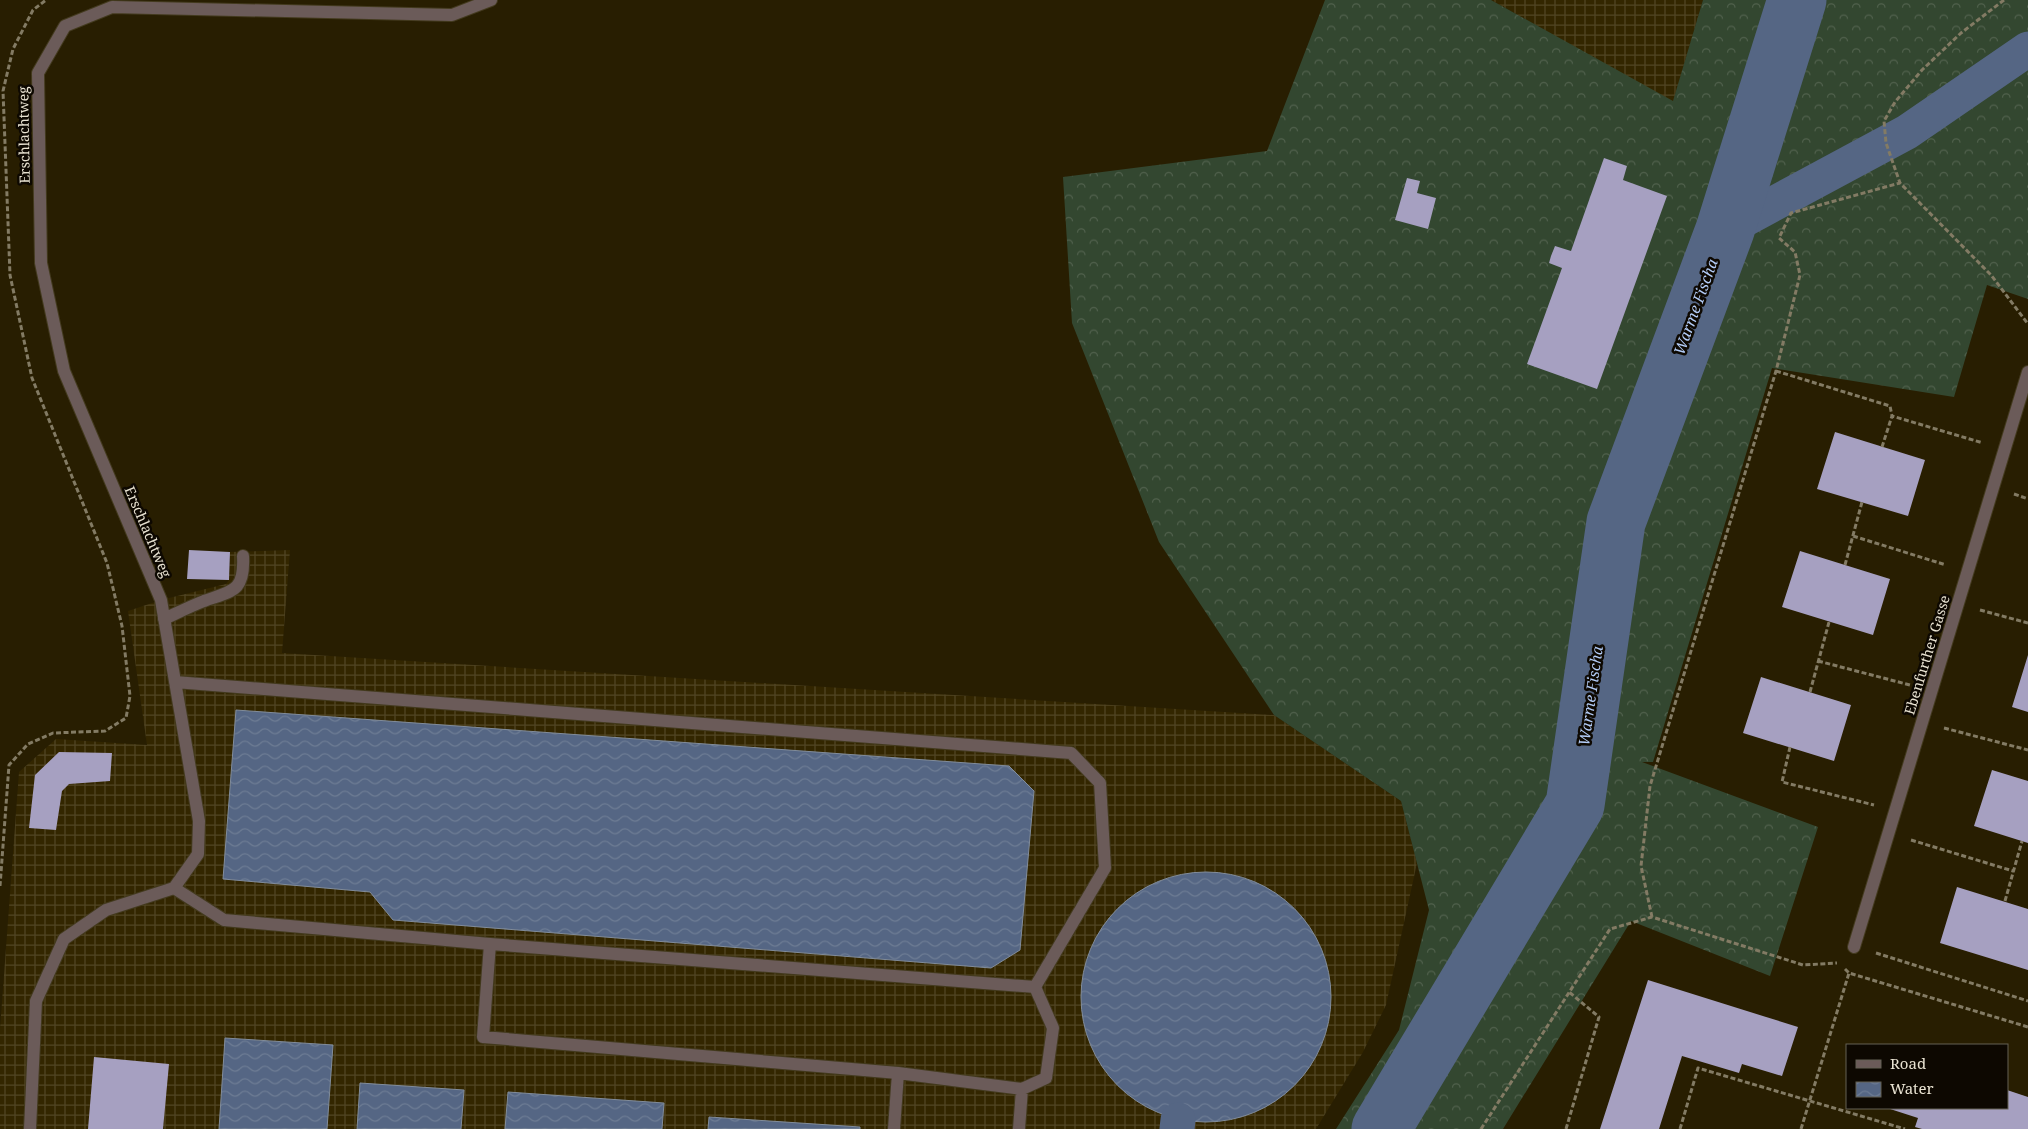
<svg xmlns="http://www.w3.org/2000/svg" width="2028" height="1129" viewBox="0 0 2028 1129" font-family="'Noto Serif',serif">
<style>
.industrial{fill:url(#industrial-grid)}
.forest{fill:url(#forest-crowns)}
.water{fill:url(#water-waves);stroke:#818c9b}
.lines{fill:none;stroke-linecap:round;stroke-linejoin:round}
.canal{stroke:#556684;stroke-width:35}
.river{stroke:#556684;stroke-width:59}
.building{fill:#a6a0c1}
.minor-casing{stroke:#433a1e;stroke-width:14}
.path{stroke:#837b64;stroke-width:3;stroke-dasharray:5 2.5;stroke-linecap:butt}
.minor{stroke:#6b5b59;stroke-width:12}
.labels{text-anchor:middle;stroke-width:5;stroke-linejoin:round;paint-order:stroke}
.street-label{font-size:14px;fill:#e9e3d2;stroke:#0d0801}
.water-label{font-size:15px;font-style:italic;fill:#b3ccf7;stroke:#0d0801}
</style>
<defs>
<pattern id="industrial-grid" width="8" height="8" patternUnits="userSpaceOnUse" patternTransform="scale(1.25)"><rect width="8" height="8" fill="#332600"/><path d="M0 4h8M4 0v8" fill="none" stroke="#514524"/></pattern>
<pattern id="forest-crowns" width="20" height="18" patternUnits="userSpaceOnUse" patternTransform="scale(1.25)"><rect width="20" height="18" fill="#334730"/><path d="M2 6a3 3 0 1 1 6 0M12 15a3 3 0 1 1 6 0" fill="none" stroke="#51614d"/></pattern>
<pattern id="water-waves" width="16" height="10" patternUnits="userSpaceOnUse" patternTransform="scale(1.25)"><rect width="16" height="10" fill="#556684"/><path d="M0 5q4-4 8 0t8 0" fill="none" stroke="#6d7c94"/></pattern>
</defs>
<rect width="100%" height="100%" fill="#281e01"/>
<path class="industrial" d="M1491,0H1703L1673,102Z
M290,550L282,653L1274,715L1401,801L1417,863L1386,1005L1363,1052L1316,1129H0V1029L19,772L56,739L147,745L128,611L161,600L226,584L229,580L230,552Z"/>
<path class="forest" d="M1325,0H1491L1673,101L1703,0H2028V299L1987,285L1954,397L1772,368L1653,762H1642L1818,827L1770,976L1631,921L1503,1129H1336L1399,1030L1429,910L1401,801L1274,715L1159,542L1072,323L1063,177L1267,151Z"/>
<path class="water" d="M236,710L1009,766L1034,791L1020,950L991,968L393,920L370,892L223,879Z
M1081 997a125 125 0 1 1 250 0a125 125 0 1 1-250 0Z
M225,1038L333,1045L327,1129H219Z
M360,1083L464,1090L461,1129H357Z
M508,1092L664,1103L662,1129H505Z
M709,1117L860,1127V1129H708Z"/>
<g class="lines">
<path class="canal" d="M1725,230L1907,132L2028,49
M1177,1129L1178,1120"/>
<path class="river" d="M1381,1129L1575,805L1616,522L1725,230L1797,0"/>
</g>
<path class="building" d="M1604,158L1627,166L1623,180L1667,196L1597,389L1527,364L1562,268L1549,263L1551,256L1555,246L1571,251Z
M1407,178L1420,181L1417,193L1436,198L1428,229L1395,220Z
M1835,432L1925,460L1908,516L1817,489Z
M189,550L230,552L229,580L187,579Z
M1800,551L1890,579L1873,635L1782,607Z
M2028,655V712L2012,707Z
M1761,677L1851,705L1834,761L1743,733Z
M59,752L112,753L110,781L69,784L62,791L56,830L29,828L35,775Z
M1992,770L2028,781V843L1974,826Z
M1957,887L2028,909V970L1940,943Z
M1648,980L1798,1027L1782,1076L1742,1064L1739,1073L1682,1056L1659,1129H1600Z
M94,1057L169,1064L163,1129H88Z
M2007,1090L2028,1097V1129H1922L1915,1127L1918,1118L1887,1108H2007Z"/>
<g class="lines">
<g class="minor-casing">
<path id="minor" d="M164,619C177,613 191,606 204,601C232,591 245,592 243,556
M174,888L224,920L490,944L1035,987L1105,868L1100,783L1071,753L175,682
M490,944L483,1037L898,1073L894,1129
M1854,947L2028,372
M898,1073L1022,1089L1046,1078L1053,1028L1035,987
M30,1129L36,1001L64,939L106,910L174,888L198,854L199,821L161,600L64,371L41,263L38,73L65,26L112,7L452,15L491,0
M1019,1129L1022,1089"/>
</g>
<path class="path" d="M2004,0L1961,33L1922,70L1895,102L1884,121L1886,143L1900,183L1991,275L2028,324
M1776,371L1890,406L1892,416
M1882,447L1892,416L1983,443
M2014,494L2028,499
M1853,536L1946,565
M1845,565L1862,502
M1980,610L2028,623
M1818,661L1910,685
M1810,692L1829,622
M1944,728L2028,750
M1790,747L1782,782L1874,805
M1911,840L2013,871
M0,886L9,765L28,744L53,733L105,731L126,718L130,696L122,626L107,563L32,378L10,275L3,91L13,49L33,10L46,0
M2005,901L2022,841
M1652,917L1641,866L1650,786L1776,371L1800,275L1795,252L1779,238L1791,213L1900,183
M1876,953L2028,1001
M1845,969L1849,973L2028,1027
M1481,1129L1610,929L1652,917L1803,965L1837,963
M1566,1129L1599,1017L1569,992
M1680,1129L1698,1068L1905,1129
M1801,1129L1849,973"/>
<use href="#minor" class="minor"/>
</g>
<g class="labels">
<g class="street-label">
<text transform="translate(24 135) rotate(-91)" y="5">Erschlachtweg</text>
<text transform="translate(148 532) rotate(67)" y="5">Erschlachtweg</text>
<text transform="translate(1927 655) rotate(-73)" y="5">Ebenfurther Gasse</text>
</g>
<g class="water-label">
<text transform="translate(1696 307) rotate(-70)" y="5">Warme Fischa</text>
<text transform="translate(1591 696) rotate(-82)" y="5">Warme Fischa</text>
</g>
</g>
<rect x="1846" y="1044" width="162" height="65" fill="#0d0801" stroke="#656055"/>
<rect x="1856" y="1060" width="25" height="8" fill="#6b5b59" stroke="#656055"/>
<text x="1890" y="1069" font-size="15" fill="#e9e3d2">Road</text>
<rect x="1856" y="1082" width="25" height="15" fill="url(#water-waves)" stroke="#656055"/>
<text x="1890" y="1094" font-size="15" fill="#e9e3d2">Water</text>
</svg>
